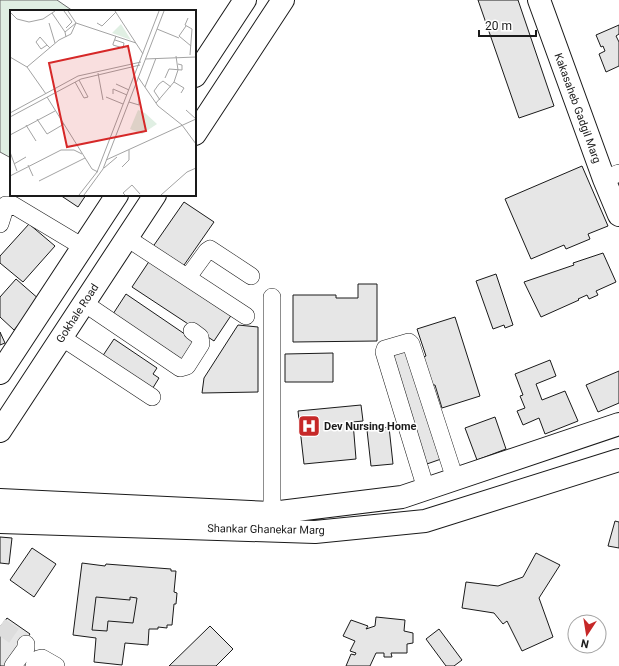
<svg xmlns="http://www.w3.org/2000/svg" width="619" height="666" viewBox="0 0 619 666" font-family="Roboto,sans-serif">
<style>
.green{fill:#e0efe3;stroke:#6a6a6a}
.building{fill:#e6e6e6;stroke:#1a1a1a}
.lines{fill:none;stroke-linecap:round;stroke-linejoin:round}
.minor-tunnel{stroke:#ddd;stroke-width:17;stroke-dasharray:17 8;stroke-linecap:butt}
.minor-casing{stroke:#1a1a1a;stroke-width:18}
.secondary-casing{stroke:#1a1a1a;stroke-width:24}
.primary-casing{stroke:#1a1a1a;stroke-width:24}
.minor{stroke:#fff;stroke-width:17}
.secondary{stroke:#fff;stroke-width:22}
.primary{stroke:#fff;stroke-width:22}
.labels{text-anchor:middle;stroke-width:3;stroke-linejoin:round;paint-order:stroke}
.street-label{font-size:11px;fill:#1a1a1a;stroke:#fff}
.poi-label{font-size:11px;font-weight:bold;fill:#1a1a1a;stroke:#fff;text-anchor:start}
.inset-road{fill:none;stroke:#a3a3a3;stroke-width:1}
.view{fill:#d62828;fill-opacity:0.15;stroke:#d62828;stroke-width:2}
.inset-edge{fill:none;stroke:#1a1a1a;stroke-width:2}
</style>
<rect width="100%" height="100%" fill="#fff"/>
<path class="green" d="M0,0H57L73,11H11V158L0,152Z"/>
<path class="building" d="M478,0H518L554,106L519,118Z
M619,25V34L616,36L619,42V66L606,72L599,54L605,51L603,46L601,47L596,35Z
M582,166L608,226L588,234L590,239L566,249L564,245L531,259L505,199Z
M60,195H86L78,207Z
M184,202L214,222L182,268L152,248Z
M29,224L55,246L23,282L0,263V256Z
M603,253L616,282L596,291L598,295L589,299L587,295L578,299L579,300L541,317L524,282L574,265L573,263Z
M152,257L234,311L214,341L132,287Z
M496,274L513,325L505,328L504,325L493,329L476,281Z
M16,279L40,300L14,330L0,317V297Z
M358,284H377V341L293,342V295H336V298H358Z
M126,294L195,341L181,361L113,314Z
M455,317L480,396L442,408L435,385H432L423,357L426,356L417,329Z
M238,325L258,327V392L202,393L204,378Z
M0,332L5,343L0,345Z
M114,339L157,368L153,374L159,378L151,391L102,357Z
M409,345L444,458L424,465L388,352Z
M333,353V382H285V354Z
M550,360L556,376L536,384L542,400L565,391L578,421L545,434L539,418L523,425L517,411L525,408L520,396L523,395L515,374Z
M619,371V403L598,412L586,385Z
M361,405L363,421L353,422L356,459L304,464L298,411Z
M495,417L506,449L477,460L465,428Z
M389,427L393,464L371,466L367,430Z
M615,521L619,522V548L608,546Z
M0,537L12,538L9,564L0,563Z
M32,548L56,564L34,597L10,580Z
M536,553L560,565L539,598L553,637L522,651L507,621L503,624L494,613L462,608L466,582L498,586L523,577Z
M82,563L105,566L106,564L171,569V571H176L174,592L177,593L176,604H174L172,625H167V628L158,627V629H149L148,645L125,643L122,665L94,662L96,638L73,635Z
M96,597L130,600V597L137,598L133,623L108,621L107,631L92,630Z
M376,617L405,620L404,631L413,633V643L407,644V653H391L392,657H384V653H376L370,666H346L351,654L355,655L356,653L350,651L355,641L343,636L351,620L368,626L366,629L375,626Z
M7,618L30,634L8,666H0V627Z
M210,626L233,649L216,666H169Z
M439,629L462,660L454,666H446L426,639Z"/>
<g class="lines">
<path class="minor-tunnel" d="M0,626L26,644"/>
<g class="minor-casing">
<path id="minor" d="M604,179L619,173
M0,224L6,205H13L83,247
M127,238L246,316
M188,277L207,251L210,249L251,276
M272,297V513
M84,303L180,368L187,366L201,344L200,337L192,331
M61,337L152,397
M426,489L384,352L385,349L409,342L411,344L455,479
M13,666L26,648V644
M34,666L38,659L42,658L56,666"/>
</g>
<g class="secondary-casing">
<path id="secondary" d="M539,0L604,179L619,215
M195,76L245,0
M195,134L283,0
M0,373L117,195
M0,431L155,195"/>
</g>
<g class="primary-casing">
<path id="primary" d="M0,500L272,513L402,497L619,424
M0,522L315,532L425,521L619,460"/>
</g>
<use href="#minor" class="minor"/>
<use href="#secondary" class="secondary"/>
<use href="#primary" class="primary"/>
</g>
<defs>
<g id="hospital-square" transform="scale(1.15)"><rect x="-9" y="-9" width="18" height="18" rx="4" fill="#c62828" stroke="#fff"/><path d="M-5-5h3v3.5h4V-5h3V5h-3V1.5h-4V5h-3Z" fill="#fff"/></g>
</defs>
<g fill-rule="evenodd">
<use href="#hospital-square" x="309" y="426"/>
</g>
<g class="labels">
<g class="street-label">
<text transform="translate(578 108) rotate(70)" y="4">Kakasaheb Gadgil Marg</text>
<text transform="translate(77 313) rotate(-57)" y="4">Gokhale Road</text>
<text transform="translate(266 529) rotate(1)" y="4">Shankar Ghanekar Marg</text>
</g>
<g class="poi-label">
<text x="324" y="430">Dev Nursing Home</text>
</g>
</g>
<g transform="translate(10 10)">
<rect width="186" height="186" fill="#fff"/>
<path d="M111,14L121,30L102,23ZM128,100L135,103L147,114L132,124L120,119Z" fill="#e0efe3"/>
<path class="inset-road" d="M54,1L62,12L56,18M105,1L133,44M0,2L7,9L19,12L33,9L45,1M42,3L55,22M178,8L175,15L182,19L180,45M39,13L45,33M87,13L92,16L106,2M176,16L169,26L181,36M147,19L169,28M56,27L55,22L66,13L58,1M105,30L114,33L113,38L103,35V34L106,26M37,35L31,39L26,32L30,27L37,35L40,38M0,47L17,57L36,84M135,49L186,47M17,57L49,30L61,24L66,13L126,33M88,63L93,90M128,67L148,96L172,115L186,134M155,68L159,59L172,60V55L168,54M65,72L74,88L78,87L69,70M164,72L174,78L171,83M106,74L119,80M135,77L146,48M103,84V79L117,85M37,87L82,159L88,162M96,87L113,94M150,90L144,81L149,74L153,71L161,77M119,92L129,95V87M146,93L164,72L168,60L166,46M176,100L186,109M0,103L68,66L131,52M0,107L71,69L130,55M27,109L37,124L54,114M16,115L26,131M0,125L45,101M0,142L7,161M96,150L186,109M4,154L16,147M18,155L23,166M112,157L119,150V140M94,158L107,147M0,166L51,140H64L72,144M29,171L75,148M69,185L87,162L149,1M74,185L93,159L154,1M115,185L113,183L122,175L130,184M151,185L177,162L186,158"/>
<path class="view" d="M118,36L136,121L57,137L39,53Z"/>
<rect width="186" height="186" class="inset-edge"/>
</g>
<g transform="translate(587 634) rotate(192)"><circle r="19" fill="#ffffff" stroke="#a3a3a3"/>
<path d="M0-3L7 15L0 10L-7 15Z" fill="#c62828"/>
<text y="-6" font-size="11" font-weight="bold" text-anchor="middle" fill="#1a1a1a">N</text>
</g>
<path d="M479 30v6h57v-6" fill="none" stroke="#1a1a1a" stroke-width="2"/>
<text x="485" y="30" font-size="12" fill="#1a1a1a" stroke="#ffffff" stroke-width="3" paint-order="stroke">20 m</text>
</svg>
